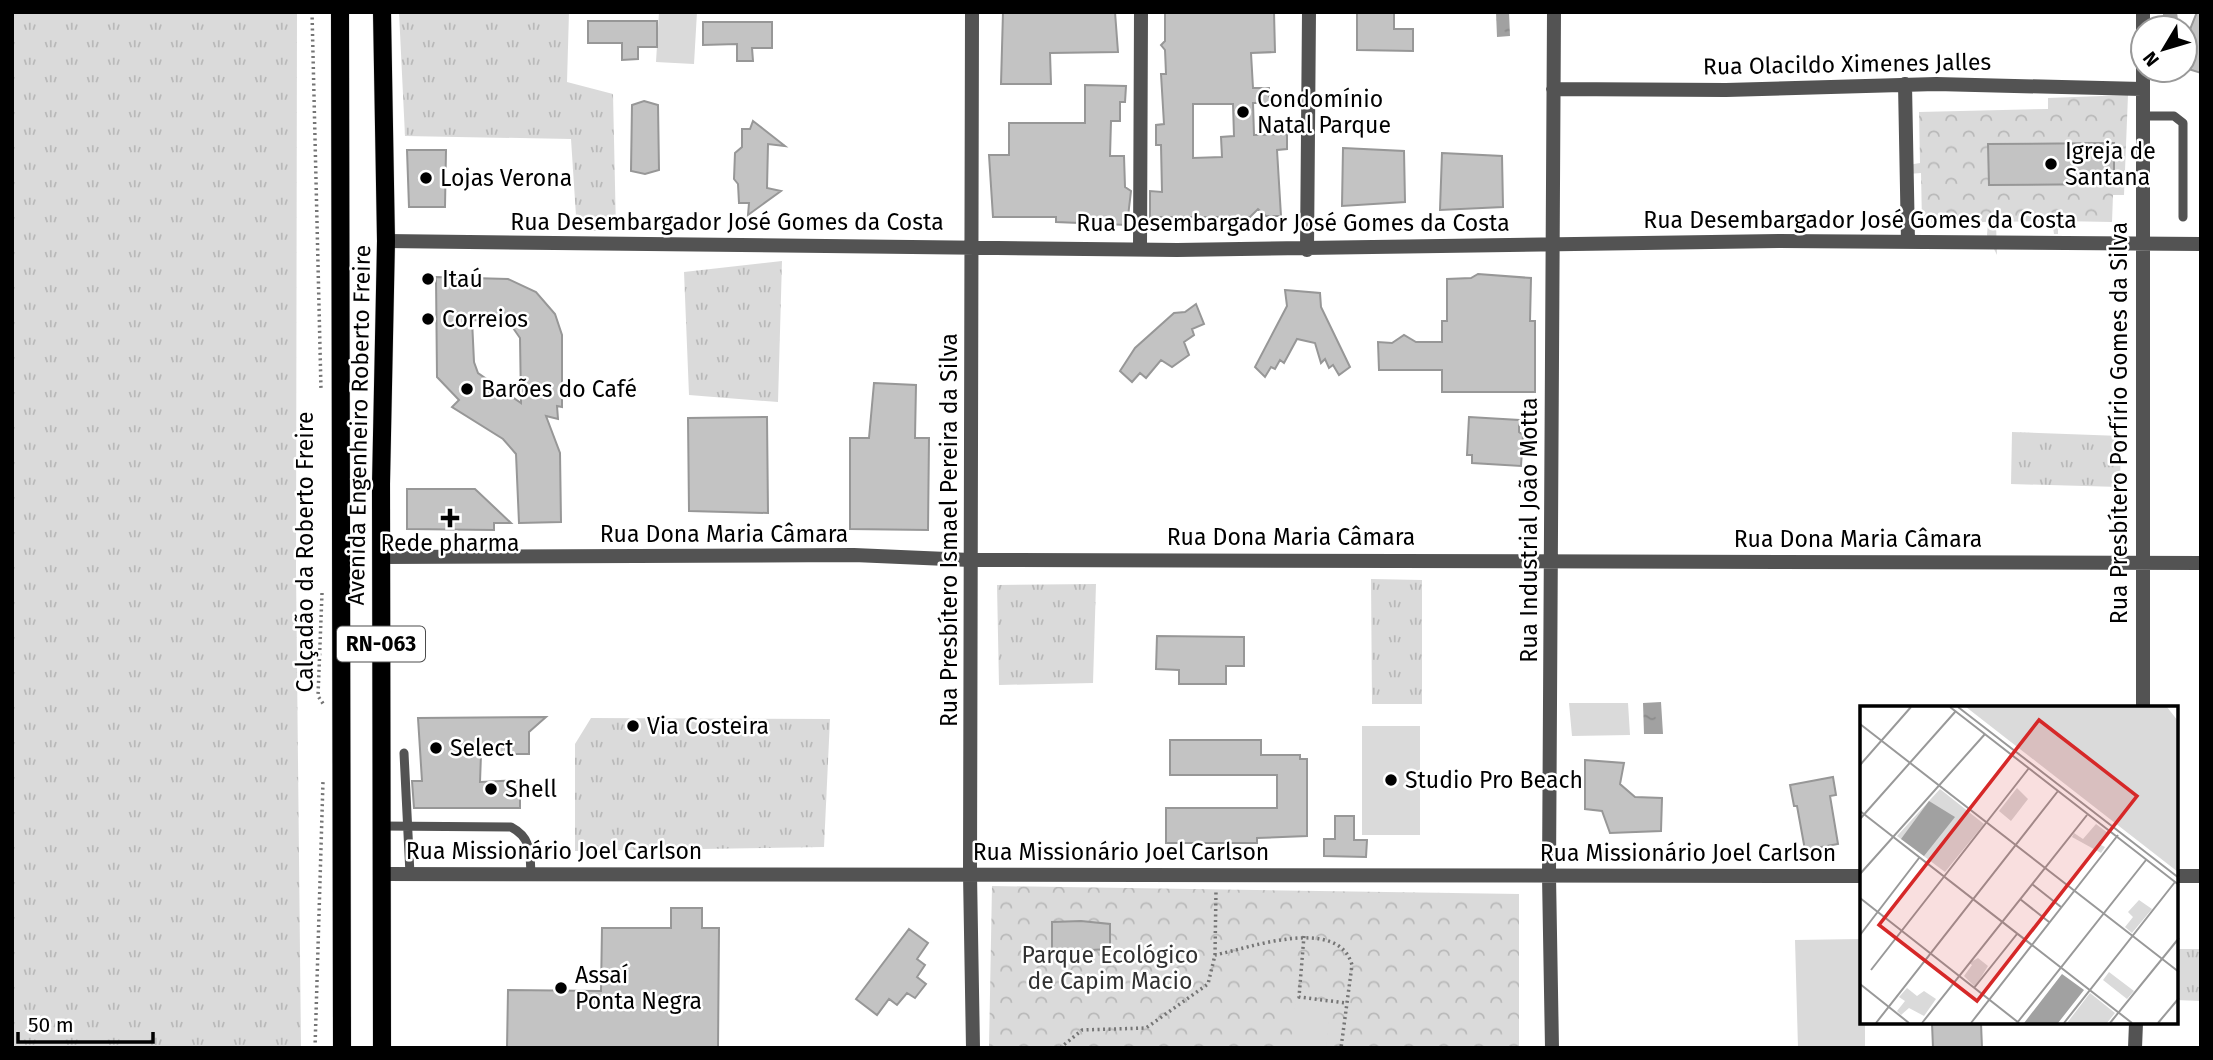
<svg xmlns="http://www.w3.org/2000/svg" width="2213" height="1060" viewBox="0 0 2213 1060" font-family="'Fira Sans',sans-serif">
<style>
.grass{fill:url(#grass-tufts)}
.park{fill:url(#park-crowns)}
.pitch{fill:#dadada}
.water{fill:url(#water-ripples)}
.building{fill:#c3c3c3;stroke:#979797;stroke-width:2;fill-rule:evenodd}
.lines{fill:none;stroke-linecap:round;stroke-linejoin:round}
.primary-casing{stroke:#dbdbdb;stroke-width:19}
.path{stroke:#757575;stroke-width:3.5;stroke-dasharray:2 3.5;stroke-linecap:butt}
.service{stroke:#535353;stroke-width:9}
.minor{stroke:#535353;stroke-width:14}
.primary{stroke:#000;stroke-width:18}
.poi-dot{fill:#000;stroke:#fff;stroke-width:2.5}
.labels{text-anchor:middle;stroke-width:5;stroke-linejoin:round;paint-order:stroke}
.shield{fill:#fff;stroke:#4c4c4c;stroke-width:2}
.shield-label{font-size:21px;font-weight:bold;fill:#000}
.street-label{font-size:23px;fill:#000;stroke:#fff}
.poi-label{font-size:23px;fill:#000;stroke:#fff;text-anchor:start}
.park-label{font-size:23px;fill:#313131;stroke:#fff}
.inset-road{fill:none;stroke:#999;stroke-width:2}
.view{fill:#d62828;fill-opacity:0.15;stroke:#d62828;stroke-width:3.5}
.inset-edge{fill:none;stroke:#000;stroke-width:3.5}
</style>
<defs>
<pattern id="grass-tufts" width="24" height="20" patternUnits="userSpaceOnUse" patternTransform="scale(1.75)"><rect width="24" height="20" fill="#dadada"/><path d="M3 7l-1-3M5 7V3M7 7l1-3M15 17l-1-3M17 17v-4M19 17l1-3" fill="none" stroke="#b9b9b9"/></pattern>
<pattern id="park-crowns" width="20" height="18" patternUnits="userSpaceOnUse" patternTransform="scale(1.75)"><rect width="20" height="18" fill="#dadada"/><path d="M2 6a3 3 0 1 1 6 0M12 15a3 3 0 1 1 6 0" fill="none" stroke="#b9b9b9"/></pattern>
<pattern id="water-ripples" width="26" height="14" patternUnits="userSpaceOnUse" patternTransform="scale(1.75)"><rect width="26" height="14" fill="#a1a1a1"/><path d="M2 4q2-2 4 0t4 0M15 11q2-2 4 0t4 0" fill="none" stroke="#898989"/></pattern>
</defs>
<rect width="100%" height="100%" fill="#fff"/>
<path class="grass" d="M12,12H297L296,571L301,1048H12Z
M399,12H569L567,82L613,94L616,231H577L571,139L405,136Z
M782,261L778,402L689,395L684,272Z
M2012,432L2121,436L2120,487L2011,484Z
M1371,579L1422,580V704H1372Z
M1096,584L1093,683L999,685L997,585Z
M591,718L830,719L824,847L575,851V744Z
M2176,949H2201V1001L2176,1000Z"/>
<path class="park" d="M2128,95L2124,195H2113L2112,222L2058,221V234H2054L2052,221L1996,222L1997,255L1987,235L1988,222L1922,223L1921,173L1908,174V165L1920,163L1919,112L2048,109V98Z
M992,886L1519,894V1048H989Z"/>
<path class="pitch" d="M659,12H697L694,64L656,62Z
M1569,703H1628L1630,735L1572,736Z
M1362,726H1420V835H1362Z
M1861,939V1023H1865V1048H1798L1795,940Z
M1296,997L1331,1001L1326,1048H1291Z"/>
<path class="water" d="M1496,12H1509L1510,36L1497,37Z
M2163,12H2177L2179,28H2163Z
M1661,702L1663,734H1644L1643,703Z"/>
<path class="building" d="M1003,12H1115L1118,52L1050,53L1051,84H1001Z
M1165,12H1274L1275,52L1251,53L1253,88H1269V103H1253L1254,135L1287,134V149L1277,150L1281,216H1266L1258,209L1250,217H1150V191L1162,192L1161,145H1156V125L1164,124L1161,74H1166L1165,50L1161,45L1165,41ZM1193,104H1233L1234,136L1221,137L1222,157L1193,158Z
M1357,12H1394V29H1413V51L1357,50Z
M2197,12H2201V73L2185,68V42Z
M588,21H657V47H638V59L622,60V43H588Z
M703,22H772V48H752L753,61H737V44L703,45Z
M1085,85L1126,86L1125,102H1120V121H1111L1110,156H1124L1125,187L1131,191L1127,225L1056,222V217H993L989,155H1009V123H1085Z
M644,101L658,105L659,170L645,174L631,171L632,105Z
M753,121L785,146L768,144L767,188L781,191L748,215L749,203H739L738,184L734,179L735,153L742,147V129H750Z
M2114,143V184L1989,185L1988,144Z
M1343,148L1404,151L1405,202L1342,206Z
M407,150H446L445,207H409Z
M1442,153L1502,156L1503,207L1440,210Z
M1478,274L1531,278L1530,321H1535V392H1442V370H1379L1378,342L1392,343L1404,335L1416,342H1442V321H1447V279L1471,278Z
M436,277L508,279L536,292L555,314L562,335V407L557,406L558,419L546,416L560,453L561,522L519,523L516,454L503,439L452,407L459,400L437,377ZM472,320L501,322L511,325L520,338L521,403L478,373L474,362Z
M1285,290L1320,293L1321,307L1350,367L1339,375L1333,365L1329,368L1325,359L1321,363L1315,343L1297,339L1284,363L1280,360L1275,369L1271,367L1265,377L1255,367L1287,306Z
M1196,304L1204,324L1192,329L1194,335L1184,342L1189,355L1172,367L1161,360L1146,378L1140,373L1132,382L1120,371L1135,348L1174,313L1185,312Z
M874,383L916,385L915,438H929L928,530L850,529V438H869Z
M767,417L768,513L689,511L688,418Z
M1469,417L1519,420V432L1523,435L1521,466L1472,463V455H1467Z
M407,489H475L511,523H494V530L407,529Z
M1157,636L1244,637V666H1226V684H1179V670L1156,669Z
M546,717L529,732V754H481L480,782L520,780V808H414L412,781H422L418,718Z
M1170,740H1261V755H1300V759H1307V836L1257,838V843H1166V808H1277V775H1170Z
M1585,760L1624,763L1620,784L1635,797L1662,798L1661,831L1610,833L1602,811L1585,809Z
M1833,777L1836,795L1830,796L1838,844L1805,850L1797,806H1794L1790,785Z
M1335,816H1354V840H1367L1366,857L1324,856V839H1335Z
M671,908H702V928H719L718,1048H507L508,990L601,991L602,928H671Z
M1081,921L1110,924V949L1052,952V922Z
M909,929L928,943L917,959L925,965L917,977L926,984L915,998L907,993L897,1005L889,999L877,1015L856,999Z
M1932,1023H1981L1982,1048H1933Z"/>
<g class="lines">
<g class="primary-casing">
<path id="primary" d="M340,12L342,1048
M382,1048L381,484L386,241L382,12"/>
</g>
<path class="path" d="M312,12L321,390
M322,593L318,696L324,705
M1304,936L1299,997L1346,1003
M1215,955L1216,890
M315,1048L323,781
M1060,1048L1082,1030L1146,1028L1208,984L1215,955C1249,948 1338,915 1352,965L1341,1048"/>
<path class="service" d="M2143,116H2174L2183,123V217
M404,753L410,874
M381,826L511,827C532,838 530,854 531,875"/>
<path class="minor" d="M972,12L970,874L973,1048
M1905,84L1908,242
M1553,89L1726,90L1936,84L2142,89
M386,241L1177,250L1779,241L2201,244
M1140,248L1141,12
M1307,250L1309,12
M381,557L854,555L970,560L2201,563
M2143,708V12
M381,874L1861,876
M2176,876H2201
M1552,1048L1549,876L1554,12
M2135,1048L2136,1023"/>
<use href="#primary" class="primary"/>
</g>
<g class="poi-dot">
<circle cx="1243" cy="112" r="7"/>
<circle cx="2051" cy="164" r="7"/>
<circle cx="426" cy="178" r="7"/>
<circle cx="428" cy="279" r="7"/>
<circle cx="428" cy="319" r="7"/>
<circle cx="467" cy="389" r="7"/>
<path d="M446.5 507.5h7v7h7v7h-7v7h-7v-7h-7v-7h7z"/>
<circle cx="633" cy="726" r="7"/>
<circle cx="436" cy="748" r="7"/>
<circle cx="1391" cy="780" r="7"/>
<circle cx="491" cy="789" r="7"/>
<circle cx="561" cy="988" r="7"/>
</g>
<g class="labels">
<rect class="shield" x="337" y="626.5" width="88" height="35" rx="5"/>
<g class="shield-label">
<text x="381" y="651">RN-063</text>
</g>
<g class="street-label">
<text transform="translate(1847 64) rotate(-1)" y="8">Rua Olacildo Ximenes Jalles</text>
<text x="1860" y="228">Rua Desembargador José Gomes da Costa</text>
<text x="727" y="230">Rua Desembargador José Gomes da Costa</text>
<text x="1293" y="231">Rua Desembargador José Gomes da Costa</text>
<text transform="translate(2119 423) rotate(-90)" y="8">Rua Presbítero Porfírio Gomes da Silva</text>
<text transform="translate(359 425) rotate(-89)" y="8">Avenida Engenheiro Roberto Freire</text>
<text transform="translate(949 530) rotate(-90)" y="8">Rua Presbítero Ismael Pereira da Silva</text>
<text transform="translate(1529 530) rotate(-90)" y="8">Rua Industrial João Motta</text>
<text x="724" y="542">Rua Dona Maria Câmara</text>
<text x="1291" y="545">Rua Dona Maria Câmara</text>
<text x="1858" y="547">Rua Dona Maria Câmara</text>
<text transform="translate(305 552) rotate(-90)" y="8">Calçadão da Roberto Freire</text>
<text x="554" y="859">Rua Missionário Joel Carlson</text>
<text x="1121" y="860">Rua Missionário Joel Carlson</text>
<text x="1688" y="861">Rua Missionário Joel Carlson</text>
</g>
<g class="poi-label">
<text x="1257" y="107">Condomínio<tspan x="1257" dy="26">Natal Parque</tspan></text>
<text x="2065" y="159">Igreja de<tspan x="2065" dy="26">Santana</tspan></text>
<text x="440" y="186">Lojas Verona</text>
<text x="442" y="287">Itaú</text>
<text x="442" y="327">Correios</text>
<text x="481" y="397">Barões do Café</text>
<text x="450" y="551" text-anchor="middle">Rede pharma</text>
<text x="647" y="734">Via Costeira</text>
<text x="450" y="756">Select</text>
<text x="1405" y="788">Studio Pro Beach</text>
<text x="505" y="797">Shell</text>
<text x="575" y="983">Assaí<tspan x="575" dy="26">Ponta Negra</tspan></text>
</g>
<g class="park-label">
<text x="1110" y="963">Parque Ecológico<tspan x="1110" dy="26">de Capim Macio</tspan></text>
</g>
</g>
<g transform="translate(1860 706)">
<rect width="318" height="318" fill="#fff"/>
<path d="M106,1H307L318,15V166ZM157,82L168,93L151,115L139,105ZM236,118L248,127L239,138L245,141L241,147L212,131L214,127L223,133ZM279,194L292,203L272,227L265,221L273,211L268,206ZM249,266L274,285L267,293L243,274ZM47,282L57,290L64,285L76,293L64,310L49,302L41,309L37,305L45,295L39,291Z" fill="#dadada"/>
<path d="M80,83L124,118L85,166L37,130ZM118,252L128,260L115,281L104,270L112,259L109,257ZM230,287L255,307L247,317H207Z" fill="#dadada"/>
<path d="M69,95L95,111L64,150L41,133ZM202,268L224,284L198,317H164Z" fill="#a1a1a1"/>
<path class="inset-road" d="M90,1L319,179M98,1L319,172M0,18L319,266M0,59L51,1M0,105L272,317M0,113L95,6M0,168L125,28M172,178L201,201M0,192L159,317M160,193L189,216M0,229L59,152M11,264L169,62M0,278L49,317M114,282L157,228M16,317L198,85M62,317L227,109M111,317L258,129M157,317L286,154M204,317L315,176M250,317L319,232M298,317L319,292"/>
<path class="view" d="M179,14L277,90L117,295L19,219Z"/>
<rect width="318" height="318" class="inset-edge"/>
</g>
<rect width="2213" height="1060" fill="none" stroke="#000000" stroke-width="28"/>
<g transform="translate(2164 49) rotate(232)"><circle r="33" fill="#ffffff" stroke="#999999" stroke-width="2"/>
<path d="M0-5L12 26L0 18L-12 26Z" fill="#000000"/>
<text y="-10" font-size="19" font-weight="bold" text-anchor="middle" fill="#000000">N</text>
</g>
<path d="M18 1032v10h135v-10" fill="none" stroke="#000000" stroke-width="3.5"/>
<text x="28" y="1032" font-size="21" fill="#000000" stroke="#ffffff" stroke-width="5" paint-order="stroke">50 m</text>
</svg>
